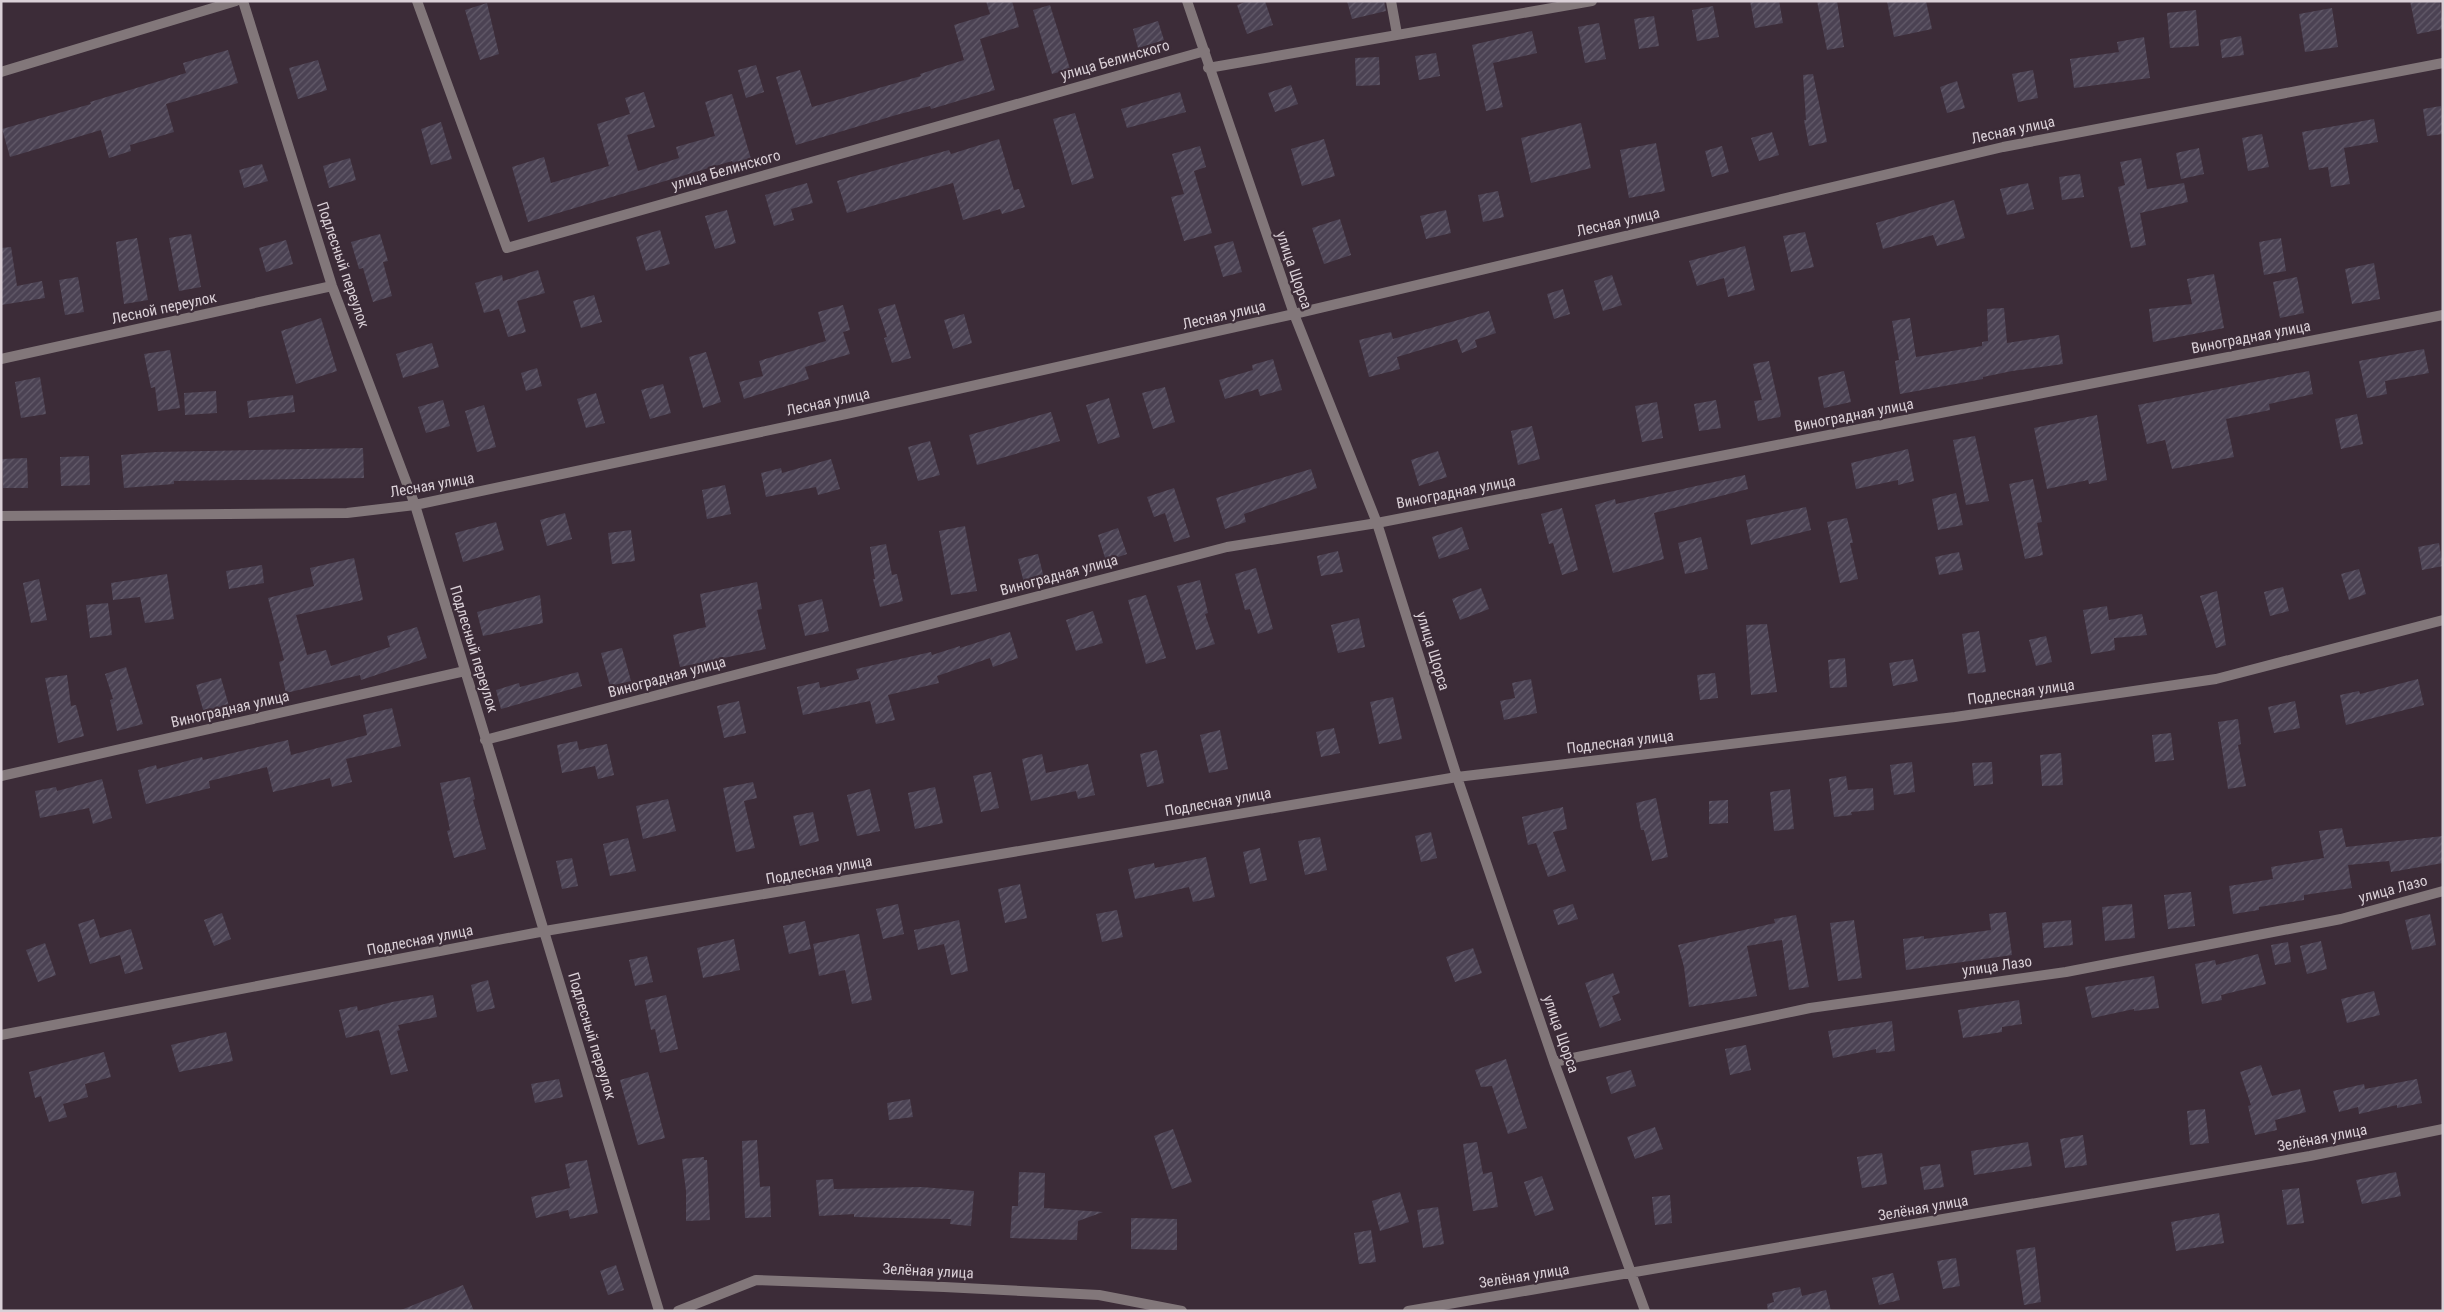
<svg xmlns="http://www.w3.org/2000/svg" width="2444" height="1312" viewBox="0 0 2444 1312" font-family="'Roboto Condensed',sans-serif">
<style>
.building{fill:url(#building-hatch)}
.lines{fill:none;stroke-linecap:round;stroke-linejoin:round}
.minor{stroke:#82777a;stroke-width:10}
.labels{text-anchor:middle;stroke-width:4.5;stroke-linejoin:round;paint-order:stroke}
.street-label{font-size:15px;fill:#dad0d7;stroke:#3c2c38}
</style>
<defs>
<pattern id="building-hatch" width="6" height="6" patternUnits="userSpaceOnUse" patternTransform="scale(1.25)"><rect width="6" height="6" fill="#4b4253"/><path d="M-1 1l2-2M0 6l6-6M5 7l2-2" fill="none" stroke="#645c6b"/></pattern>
</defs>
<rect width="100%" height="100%" fill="#3c2c38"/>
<path class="building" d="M986,1H1012L1019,27L980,39L995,90L931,109L930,106L896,115L796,145L776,77L800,70L812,107L921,76L920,74L964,60L954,25L990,14Z
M1248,1H1265L1273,25L1247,34L1237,5Z
M1347,1H1384L1386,11L1352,19Z
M1750,1H1779L1783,23L1755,28Z
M1817,1H1837L1844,47L1827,50Z
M1887,1H1926L1932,29L1894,37Z
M2410,1H2440L2443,29L2417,34Z
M487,3L499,54L480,60L465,10Z
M1050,5L1070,69L1052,74L1033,10Z
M1713,6L1719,37L1697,41L1692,10Z
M2332,8L2338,47L2305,52L2299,14Z
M2196,10L2199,46L2170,48L2167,13Z
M1654,16L1659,46L1639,49L1634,19Z
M1158,21L1164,40L1138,48L1133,29Z
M1599,23L1606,59L1585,63L1578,27Z
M1532,31L1537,53L1493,63L1503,107L1486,111L1472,45Z
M2241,36L2244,55L2222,58L2220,40Z
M2144,37L2150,78L2074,88L2070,59L2119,52L2117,42Z
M228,50L238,83L166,104L174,132L130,145L131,151L109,158L101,130L10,157L2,129L91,104L90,102L186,73L183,63Z
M1436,53L1440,76L1419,80L1415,56Z
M1379,57L1380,85L1356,86L1355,58Z
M318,60L327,90L298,99L289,68Z
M756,65L764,92L746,98L738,70Z
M2033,70L2038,98L2018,102L2012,74Z
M1813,74L1827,142L1809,146L1804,120H1806L1803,75Z
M1957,81L1965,108L1947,113L1940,87Z
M1291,85L1298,104L1275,112L1268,93Z
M644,92L655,127L627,135L638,171L679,158L676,147L715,136L705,102L732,94L751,159L733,164L732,161L528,222L512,167L544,157L551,183L609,166L597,124L630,114L625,98Z
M1180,92L1186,112L1127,128L1121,109Z
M2441,106L2443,134L2427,136L2423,109Z
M1075,113L1094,178L1072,185L1053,119Z
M2374,119L2378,142L2344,148L2350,184L2331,187L2328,167L2309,170L2302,132Z
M441,122L452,159L431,165L421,129Z
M1581,123L1591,168L1531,183L1521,138Z
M1772,132L1779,155L1759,161L1751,138Z
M2262,134L2269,167L2248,171L2242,138Z
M999,139L1014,190L1019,189L1025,207L1002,214L1000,209L963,220L953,183L847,213L837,181L949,150L951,154Z
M1324,139L1335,176L1302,186L1291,149Z
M1656,143L1665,191L1629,198L1620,150Z
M1200,146L1206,167L1194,171L1212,233L1184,241L1171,197L1184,194L1172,154Z
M1722,146L1729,172L1712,177L1705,151Z
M2199,148L2204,174L2181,179L2176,153Z
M350,158L356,180L329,188L323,166Z
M2141,158L2147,189L2184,183L2188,202L2140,213L2146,245L2131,248L2118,187L2125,185L2120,162Z
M262,164L268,181L244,188L239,170Z
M2080,174L2084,197L2062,200L2059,177Z
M807,183L813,203L791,209L794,220L774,226L765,195Z
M2028,183L2034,209L2007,215L2000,189Z
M1498,191L1504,217L1483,222L1478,195Z
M1954,200L1965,238L1937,246L1933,235L1883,249L1876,223Z
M727,210L736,243L715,249L705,216Z
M1446,210L1451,233L1426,239L1420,216Z
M1340,219L1351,255L1324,264L1312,228Z
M660,230L670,264L646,271L636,237Z
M1805,232L1814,267L1791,272L1783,236Z
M191,234L201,287L179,291L169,238Z
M380,234L388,261L383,262L392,296L373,302L363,268L359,269L351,242Z
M137,238L148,300L124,304L116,242Z
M2281,238L2286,271L2264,275L2259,242Z
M286,240L293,264L266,272L259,248Z
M1233,241L1242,272L1223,277L1214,246Z
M1745,246L1755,290L1728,297L1724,278L1697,286L1689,261Z
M11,247L17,286L42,281L45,298L1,305V248Z
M2374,263L2380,299L2352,304L2345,269Z
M538,270L545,293L517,301L526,332L508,337L499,309L484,313L475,283L502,275L503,281Z
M2214,274L2224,328L2153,342L2149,309L2192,304L2187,279Z
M1612,275L1622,305L1603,311L1594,281Z
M78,277L84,312L65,315L59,280Z
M2297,277L2304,313L2280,318L2273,282Z
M1563,289L1570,314L1554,319L1547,294Z
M594,295L602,322L581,328L573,301Z
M895,304L911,358L892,363L884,338L887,337L878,309Z
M843,305L850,330L843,332L850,354L805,367L809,379L744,399L739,382L763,376L759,361L826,341L818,312Z
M2004,308L2007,343L2059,335L2063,364L2012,371L1983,377V379L1900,394L1895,361L1899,360L1892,321L1910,318L1916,357L1982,346V342L1988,341L1987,309Z
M1489,311L1496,333L1475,340L1477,347L1462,353L1457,339L1397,357L1400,369L1369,377L1359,340L1391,332L1393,339Z
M964,314L972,343L953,349L944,320Z
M321,318L337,371L296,384L281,331Z
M432,343L439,367L403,378L396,354Z
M2424,349L2429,373L2385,381L2387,394L2367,398L2359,361Z
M170,350L180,408L158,411L155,387L151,388L144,354Z
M706,352L721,402L703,408L689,357Z
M1273,359L1282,390L1260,396L1258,389L1225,399L1219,380L1253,370L1252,365Z
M1769,361L1781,414L1780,417L1758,421L1754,401L1762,400L1753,364Z
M537,368L542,386L526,391L521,373Z
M1844,371L1851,402L1824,408L1818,377Z
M2309,371L2313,394L2269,404L2270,410L2226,419L2234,457L2172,469L2165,440L2147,444L2138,405Z
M40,377L46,414L21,418L15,382Z
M663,384L671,413L650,419L641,390Z
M1165,387L1175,422L1153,429L1142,393Z
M216,391L217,413L185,415L184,393Z
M596,393L605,423L586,428L577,399Z
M293,395L295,412L249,418L247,401Z
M1109,398L1120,437L1098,444L1086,405Z
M443,400L450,426L426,433L418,407Z
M1716,400L1721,428L1699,431L1694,404Z
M1657,402L1663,438L1642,442L1635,406Z
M484,405L496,447L477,452L465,411Z
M1051,412L1060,441L977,465L969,435Z
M2357,414L2363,444L2341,449L2335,419Z
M2097,415L2107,480L2089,484L2088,480L2047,489L2034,428Z
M1532,426L1540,459L1518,465L1511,431Z
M1975,436L1989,501L1966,505L1953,440Z
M930,441L940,475L918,481L908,447Z
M363,448L364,478L174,481V484L124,488L121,455L156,452Z
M1908,449L1914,481L1898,485V480L1856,489L1851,463Z
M1438,451L1447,477L1419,486L1411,460Z
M89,456L90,485L61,486L60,457Z
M27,458L28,488H3L2,459Z
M831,459L840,489L818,495L816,487L766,497L761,473L781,468L782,473Z
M1311,469L1317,488L1244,514L1246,522L1225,529L1216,498Z
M1745,475L1748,489L1654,513L1664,559L1613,573L1595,505L1615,499L1616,504Z
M2033,479L2042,522L2037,523L2043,555L2025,559L2009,484Z
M725,485L731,514L707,519L702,490Z
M1174,488L1190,537L1174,542L1165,513L1154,517L1147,497Z
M1956,493L1963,525L1938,530L1932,499Z
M1806,507L1811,530L1751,545L1746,520Z
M1562,508L1578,570L1562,575L1553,543L1549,544L1541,514Z
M565,513L572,539L547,546L540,520Z
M1847,518L1853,543H1850L1858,579L1840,583L1827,522Z
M496,522L504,550L463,562L455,533Z
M965,526L977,591L951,595L939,531Z
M1462,527L1469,549L1439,559L1432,537Z
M1118,528L1127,554L1106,561L1098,535Z
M631,530L635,561L612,564L608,533Z
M1701,537L1708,569L1685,574L1678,543Z
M2439,543L2443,566L2422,570L2418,547Z
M886,544L892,575L897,574L903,601L880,607L873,579H875L870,547Z
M1338,551L1343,572L1321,576L1317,556Z
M1959,552L1963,570L1939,575L1935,557Z
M1038,554L1044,578L1024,583L1018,559Z
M354,558L363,600L296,615L307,655L326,650L331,666L390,647L387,636L417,627L427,658L361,680L360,675L286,693L279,662L284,660L268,598L314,586L310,568Z
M262,565L264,583L229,589L226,571Z
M1256,568L1273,629L1258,634L1250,609L1245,610L1235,574Z
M2359,569L2366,594L2349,600L2341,574Z
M167,574L174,619L145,623L140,597L113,600L111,583Z
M39,579L47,620L31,623L23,583Z
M1200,580L1208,613L1205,614L1215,644L1196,650L1177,586Z
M757,582L762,609L757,610L766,649L680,667L673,635L706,627L700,594Z
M2283,587L2289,611L2270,616L2264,592Z
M1481,588L1489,609L1460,620L1452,599Z
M2217,591L2226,645L2216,648L2200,596Z
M540,595L543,623L483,636L477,612Z
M1146,595L1166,658L1146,664L1128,600Z
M822,599L829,631L805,636L798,605Z
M108,603L112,635L90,638L86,605Z
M2107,606L2109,620L2142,614L2147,635L2114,638L2115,650L2091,654L2083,610Z
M1093,611L1103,643L1076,651L1066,620Z
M1359,618L1365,647L1338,653L1331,625Z
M1767,624L1777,692L1751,695L1746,625Z
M1979,631L1986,672L1968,674L1962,634Z
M1010,632L1018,658L993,667L990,658L937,676L939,683L888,695L895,720L876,724L870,701L803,715L797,687L819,682L820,688L859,679L856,669L931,652L932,655L960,646V648Z
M2046,636L2052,662L2036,666L2029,640Z
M622,648L631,681L610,686L601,653Z
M1845,658L1847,687L1830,688L1828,660Z
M1913,659L1918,681L1893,686L1889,663Z
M126,667L143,724L117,731L110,700L113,699L105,674Z
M578,672L582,686L501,709L496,690L519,683L520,687Z
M1715,673L1718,698L1700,700L1697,675Z
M67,675L71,706L76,705L84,736L58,743L45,678Z
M221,678L229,706L204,713L196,685Z
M1531,679L1537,713L1504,720L1500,701L1515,698L1512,683Z
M2418,679L2424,705L2346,725L2340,695L2359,691L2360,694Z
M1393,697L1402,739L1379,744L1370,702Z
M739,701L746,733L724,738L717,706Z
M2295,701L2300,728L2274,733L2268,707Z
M392,708L401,746L346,759L352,782L332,787L330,778L273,792L267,767L209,781L210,788L146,804L138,770L156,765L157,769L202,757L203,760L288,740L291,755L367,735L363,715Z
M2238,719L2241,744L2238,745L2246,786L2228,789L2218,722Z
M1334,728L1340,753L1321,757L1316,732Z
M1220,730L1228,769L1209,773L1200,735Z
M2171,733L2174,760L2155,762L2152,735Z
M577,741L579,750L607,744L614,775L598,779L595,766L562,773L557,745Z
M1157,750L1164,783L1147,787L1140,754Z
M2061,753L2063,785L2042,786L2040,755Z
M1042,754L1046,773L1088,764L1095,795L1078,799L1076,791L1031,801L1022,759Z
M1912,762L1915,792L1894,795L1890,765Z
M1992,762L1993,784L1974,786L1972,763Z
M991,772L999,808L981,812L973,776Z
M1846,776L1848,790L1873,788L1874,810L1851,812L1852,815L1834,817L1829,779Z
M470,777L475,799L473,800L486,849L454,858L447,831L450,830L440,783Z
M102,779L112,818L93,824L89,808L40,818L35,791L56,787L57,791Z
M753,782L757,798L744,801L755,848L736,852L723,788Z
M935,787L943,823L915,829L908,793Z
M870,789L880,831L857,836L847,795Z
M1790,789L1794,829L1774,831L1770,792Z
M1656,798L1668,857L1652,861L1644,830H1641L1636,803Z
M668,799L676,831L643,839L636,806Z
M1728,800V823L1709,824V801Z
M1563,807L1567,829L1553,832L1566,871L1548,877L1536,843L1528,845L1522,817Z
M813,812L819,841L800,846L793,816Z
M2342,828L2346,847L2443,836V863L2391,872L2389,861L2348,865L2352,888L2304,895V900L2259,907V910L2233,914L2229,886L2273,879L2271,867L2324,858L2319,831Z
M1431,832L1437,858L1421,862L1415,836Z
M1320,837L1327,870L1305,875L1298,841Z
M628,838L636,871L610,876L603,844Z
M1260,848L1267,880L1250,884L1243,852Z
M1206,857L1215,897L1193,902L1189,887L1135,899L1128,869L1154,863L1155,868Z
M572,858L578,886L562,889L556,861Z
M1020,884L1027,918L1005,923L998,889Z
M2191,892L2195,926L2168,929L2164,895Z
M898,904L904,934L883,939L876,909Z
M1573,904L1578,919L1558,925L1553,910Z
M2132,904L2135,938L2105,941L2102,907Z
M1117,910L1123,937L1102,942L1096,914Z
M2006,912L2012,955L1906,970L1903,939L1924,936V939L1991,930L1989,914Z
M222,913L231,939L214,946L204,920Z
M2430,914L2436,945L2412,950L2405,920Z
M1796,915L1809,987L1789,990L1782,940L1747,946L1757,996L1689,1007L1684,967L1678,945L1775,923L1774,919Z
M94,919L100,938L131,929L143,969L125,974L120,955L90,964L78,924Z
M959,920L968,971L951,975L944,944L918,950L914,930Z
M1854,920L1862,978L1838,981L1830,923Z
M2071,920L2073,945L2044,948L2042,923Z
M805,921L811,949L789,954L783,926Z
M859,934L872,1000L852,1004L845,970L819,976L813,944Z
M734,939L740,970L703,978L697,948Z
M2321,941L2327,969L2307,974L2300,946Z
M2288,942L2291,962L2275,965L2271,945Z
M45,943L56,975L38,982L26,950Z
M1473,948L1482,973L1455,982L1446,957Z
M2258,954L2266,984L2221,995L2222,1000L2202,1004L2195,964L2215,960L2216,965Z
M647,956L653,982L635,986L629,960Z
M1613,973L1620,993L1612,996L1621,1020L1600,1028L1585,983Z
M2154,976L2159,1008L2134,1011V1009L2092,1018L2085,987Z
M488,980L495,1008L477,1012L471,985Z
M2374,991L2380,1015L2347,1023L2341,999Z
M433,995L437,1017L398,1025L400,1030L397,1031L408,1071L391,1075L379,1030L346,1038L339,1010L357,1006L358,1011L392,1002Z
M666,995L678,1049L660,1053L655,1029L651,1030L645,1000Z
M2019,1000L2022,1024L2002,1027V1032L1963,1038L1958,1010Z
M1892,1021L1895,1051L1876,1053V1049L1833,1058L1828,1031Z
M226,1032L233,1061L179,1072L171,1045Z
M1746,1045L1751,1070L1730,1075L1725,1049Z
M104,1052L111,1077L85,1084L88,1097L63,1104L67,1117L49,1122L41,1096L35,1098L29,1072Z
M1506,1059L1527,1128L1508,1134L1492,1086L1481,1087L1475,1070Z
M2261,1065L2272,1096L2300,1089L2306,1112L2275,1120L2277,1130L2255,1135L2248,1106L2251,1105L2240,1072Z
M1631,1070L1636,1086L1611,1094L1606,1077Z
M648,1072L665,1138L638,1145L620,1080Z
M559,1079L563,1097L535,1103L531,1084Z
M2417,1079L2422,1103L2397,1108V1105L2359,1114L2358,1107L2339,1112L2333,1091L2364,1084L2365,1089Z
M910,1099L913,1117L889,1120L887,1103Z
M2205,1109L2209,1143L2190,1145L2187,1111Z
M1655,1127L1663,1149L1635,1159L1627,1137Z
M1173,1129L1192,1182L1172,1189L1154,1136Z
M2083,1135L2087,1165L2065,1168L2060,1139Z
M757,1140L760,1187L770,1186L771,1217L745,1218L742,1141Z
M1477,1142L1483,1174L1492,1172L1498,1207L1473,1211L1463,1144Z
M2028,1142L2032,1166L1974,1175L1971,1151Z
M1882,1153L1887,1184L1862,1188L1857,1157Z
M704,1157V1160H707L710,1220L686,1221V1191L682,1159Z
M587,1160L598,1213L570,1219L568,1210L536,1218L531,1197L570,1188L565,1164Z
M1940,1164L1944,1187L1924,1190L1920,1167Z
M1019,1172L1045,1173L1044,1208L1103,1212L1078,1221L1077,1240L1010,1238L1012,1206H1018Z
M2396,1172L2401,1196L2362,1204L2356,1180Z
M1542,1176L1554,1210L1535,1216L1524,1182Z
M833,1179L834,1189L921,1187L974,1191L971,1226L950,1224L951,1219L854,1217V1214L819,1216L816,1180Z
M2299,1188L2304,1223L2287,1225L2282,1190Z
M1400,1192L1409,1222L1380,1231L1372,1201Z
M1670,1195L1672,1223L1655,1225L1652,1197Z
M1438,1207L1444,1244L1423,1248L1417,1210Z
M2219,1213L2224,1243L2176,1251L2171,1222Z
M1131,1218L1177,1219V1250L1131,1249Z
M1371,1230L1376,1262L1359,1264L1354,1233Z
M2035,1247L2041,1302L2024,1305L2016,1250Z
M1956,1258L1960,1286L1943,1289L1937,1261Z
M616,1265L624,1290L608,1295L600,1271Z
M1893,1273L1900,1300L1879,1305L1872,1278Z
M463,1285L474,1311H401V1310Z
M1800,1287L1802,1296L1826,1290L1831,1311H1768L1767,1304L1774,1302L1772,1293Z"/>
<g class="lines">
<path class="minor" d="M243,1L332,286L415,505L659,1311
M417,1L507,248L1205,51
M1187,1L1294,314L1377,523L1457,777L1554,1062L1645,1311
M1391,1L1397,34
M1208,68L1592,1
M1,72L236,1
M1,359L332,286
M1,516L347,513L415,505L846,414L1294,314L2003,147L2443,63
M485,740L1227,547L1377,523L2443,315
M1,776L465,671
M1,1035L545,931L1457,777L1955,717L2216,679L2443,620
M1554,1062L1810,1008L2066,972L2341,919L2443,891
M678,1311L756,1280L944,1287L1099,1295L1182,1311
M1408,1311L2310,1156L2443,1129"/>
</g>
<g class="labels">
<g class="street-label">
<text transform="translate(1115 60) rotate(-16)" y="5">улица Белинского</text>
<text transform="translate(2013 130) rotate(-12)" y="5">Лесная улица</text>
<text transform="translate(726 170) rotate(-16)" y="5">улица Белинского</text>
<text transform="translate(1618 222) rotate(-13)" y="5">Лесная улица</text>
<text transform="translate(343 265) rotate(71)" y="5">Подлесный переулок</text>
<text transform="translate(1294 270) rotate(71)" y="5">улица Щорса</text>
<text transform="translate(164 308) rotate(-12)" y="5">Лесной переулок</text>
<text transform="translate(1224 315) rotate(-13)" y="5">Лесная улица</text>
<text transform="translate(2251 337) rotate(-11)" y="5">Виноградная улица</text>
<text transform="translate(828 402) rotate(-12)" y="5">Лесная улица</text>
<text transform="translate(1854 415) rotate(-11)" y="5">Виноградная улица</text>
<text transform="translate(432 485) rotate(-10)" y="5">Лесная улица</text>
<text transform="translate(1456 492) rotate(-11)" y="5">Виноградная улица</text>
<text transform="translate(1059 575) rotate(-15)" y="5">Виноградная улица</text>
<text transform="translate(474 649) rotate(73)" y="5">Подлесный переулок</text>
<text transform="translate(1433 651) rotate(73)" y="5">улица Щорса</text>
<text transform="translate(667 677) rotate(-15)" y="5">Виноградная улица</text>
<text transform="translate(2021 692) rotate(-8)" y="5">Подлесная улица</text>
<text transform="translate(230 709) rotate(-13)" y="5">Виноградная улица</text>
<text transform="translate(1620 742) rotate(-7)" y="5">Подлесная улица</text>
<text transform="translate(1218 802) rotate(-10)" y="5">Подлесная улица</text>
<text transform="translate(819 870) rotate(-10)" y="5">Подлесная улица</text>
<text transform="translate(2393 889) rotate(-15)" y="5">улица Лазо</text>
<text transform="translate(420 940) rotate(-11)" y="5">Подлесная улица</text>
<text transform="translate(1997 966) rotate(-8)" y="5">улица Лазо</text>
<text transform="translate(1561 1034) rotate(71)" y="5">улица Щорса</text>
<text transform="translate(592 1036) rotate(73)" y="5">Подлесный переулок</text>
<text transform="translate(2322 1138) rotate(-11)" y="5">Зелёная улица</text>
<text transform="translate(1923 1208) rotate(-10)" y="5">Зелёная улица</text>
<text transform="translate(928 1271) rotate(3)" y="5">Зелёная улица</text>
<text transform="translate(1524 1276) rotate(-9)" y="5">Зелёная улица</text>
</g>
</g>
<rect width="2444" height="1312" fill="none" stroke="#dad0d7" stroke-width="5"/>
</svg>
